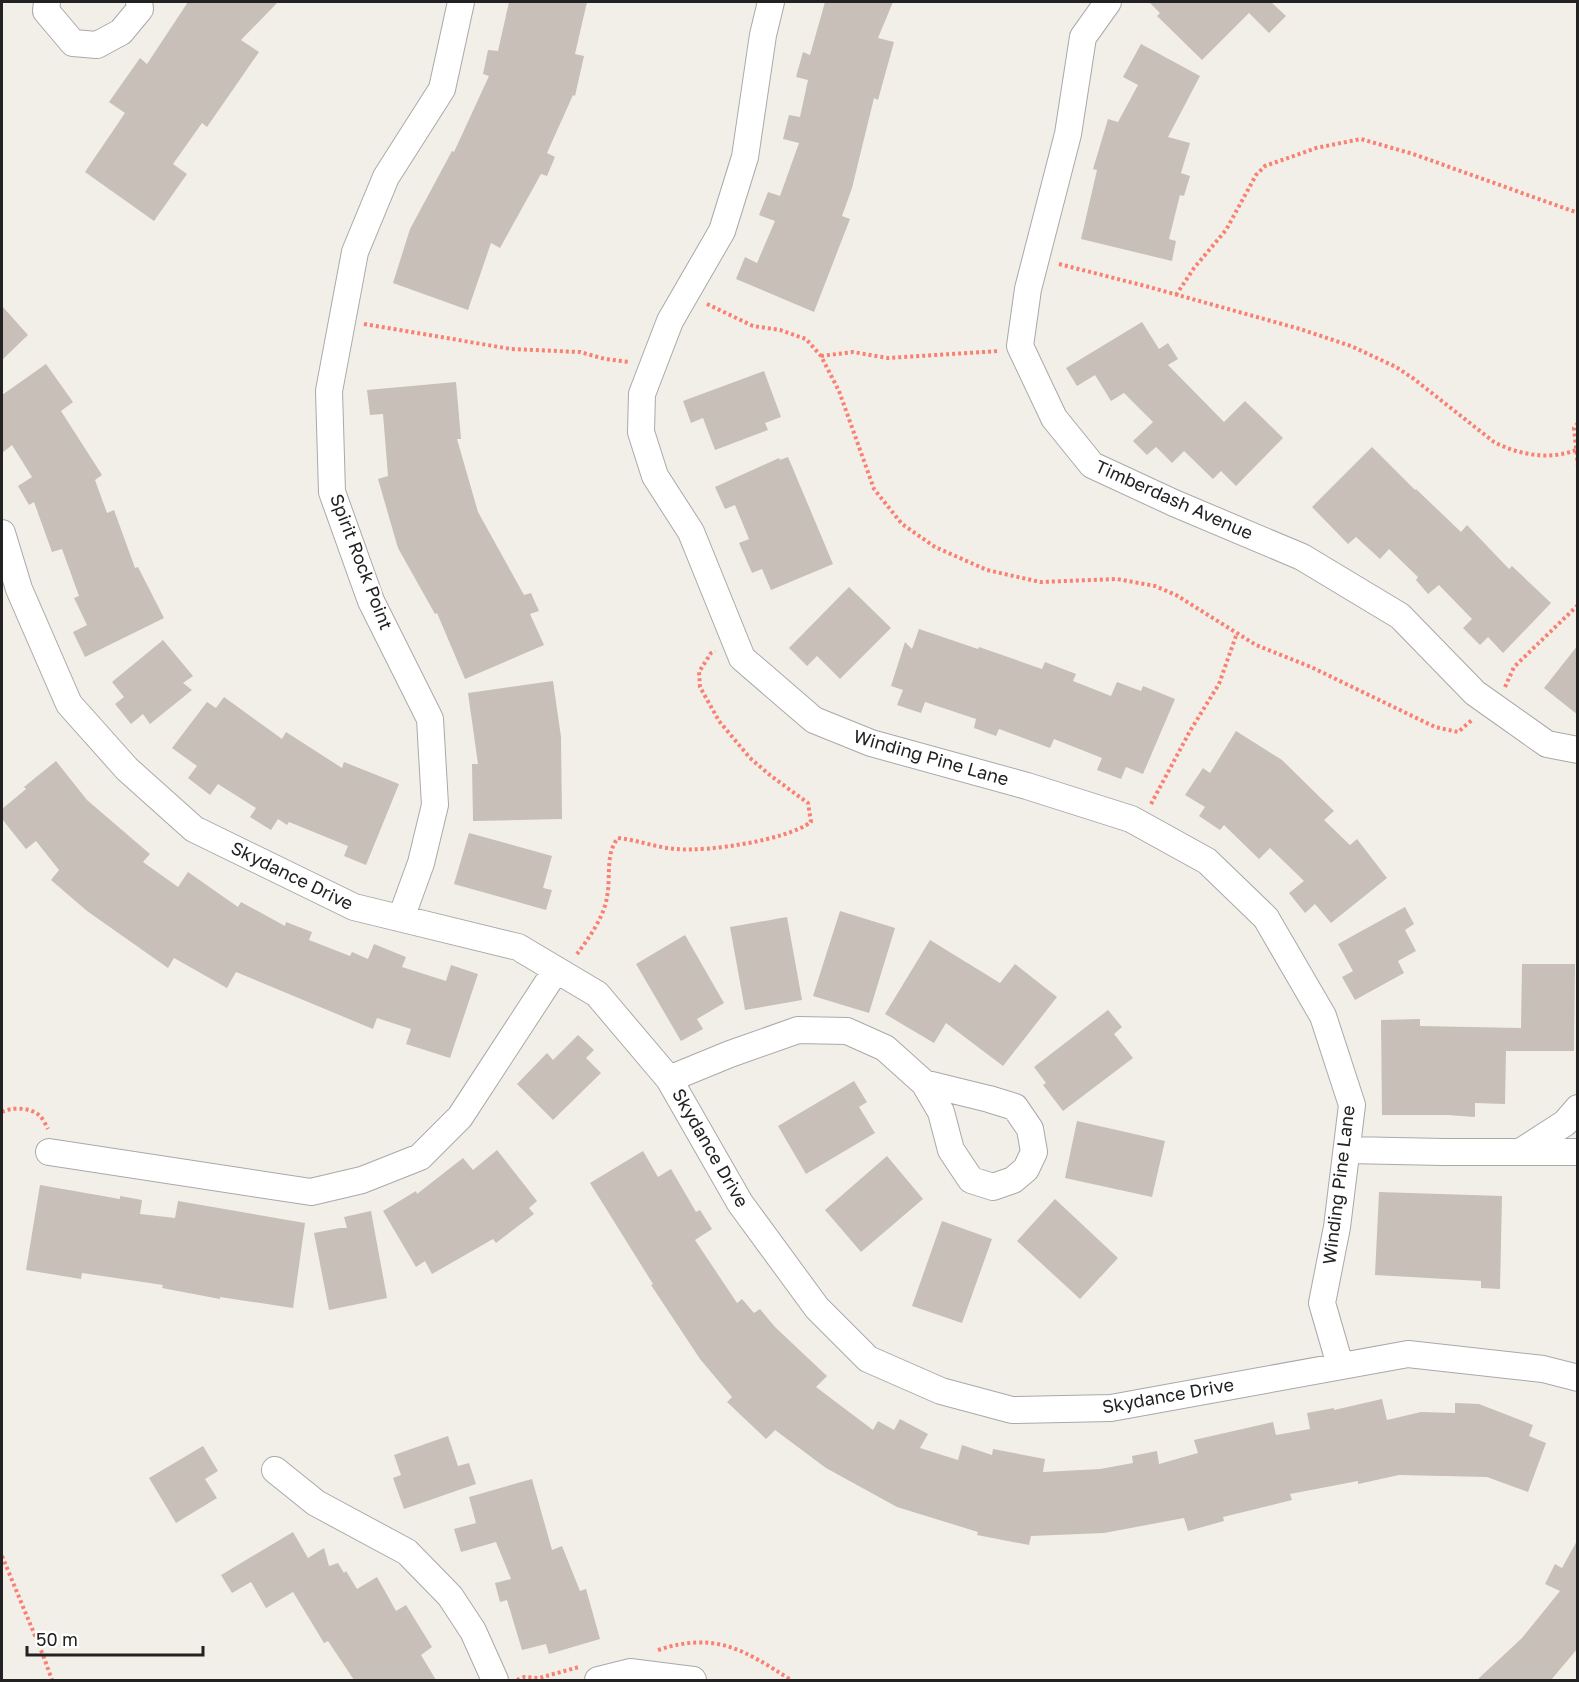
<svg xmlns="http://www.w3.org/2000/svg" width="1579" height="1682" viewBox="0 0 1579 1682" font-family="'Golos Text',sans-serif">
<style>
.building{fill:#c7bfb8}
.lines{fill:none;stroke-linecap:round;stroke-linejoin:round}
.minor-casing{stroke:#a9a9a9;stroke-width:28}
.path{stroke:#fa8072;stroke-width:4;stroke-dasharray:3 3;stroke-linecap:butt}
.minor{stroke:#fff;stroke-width:26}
.labels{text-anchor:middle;stroke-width:4.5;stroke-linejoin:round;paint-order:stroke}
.street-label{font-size:18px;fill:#222;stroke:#fff}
</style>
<rect width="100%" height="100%" fill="#f2efe9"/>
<path class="building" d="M188,2H278L241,40L259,52L207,127L202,123L173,164L187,174L154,221L85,172L125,113L109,102L140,58L147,64Z
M509,2H587L575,54L584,56L575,96L573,95L547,153L555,157L547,176L541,174L500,248L491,243L468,310L393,283L410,229L452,151L454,152L489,76L483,74L488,50L498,51Z
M825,2H893L878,38L894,42L878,100L874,98L852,188L842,216L850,219L814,312L736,279L745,257L757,263L775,221L759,215L768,192L780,196L799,143L783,139L789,115L800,117L808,80L796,77L803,52L810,55Z
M1149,2H1271L1286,16L1269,33L1249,13L1202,60L1157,16L1160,13Z
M1141,44L1200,76L1168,137L1190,143L1181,173L1190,176L1184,196L1180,195L1169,239L1176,241L1172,261L1081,239L1097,170L1093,169L1108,119L1118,122L1138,85L1123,77Z
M2,306L28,335L2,360Z
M1142,322L1159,349L1168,343L1178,359L1168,365L1224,422L1245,401L1283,438L1236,486L1221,471L1213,479L1184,451L1172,463L1156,447L1147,455L1133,441L1153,422L1124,393L1111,401L1095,375L1077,386L1066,368Z
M46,364L73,402L61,411L102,475L95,480L107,513L114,510L135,568L138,567L164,618L85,657L73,632L87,625L74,598L79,596L62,549L52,552L34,502L29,505L18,486L32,477L12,445L2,453V395Z
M764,371L781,417L765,423L768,430L715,450L703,418L691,423L683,401Z
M456,382L461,439H457L478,512L524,595L531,593L539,611L530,614L544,645L465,679L437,613L435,614L398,548L378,479L388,476L383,414L370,415L367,390Z
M1372,447L1415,490L1416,489L1461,532L1467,525L1509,569L1512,566L1551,603L1503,653L1488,637L1480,645L1463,628L1472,619L1439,585L1428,594L1416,580L1418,577L1389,549L1380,559L1356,537L1348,544L1312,507Z
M788,457L833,564L771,590L762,569L752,573L739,543L749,539L735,505L725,509L715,487L779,458L780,460Z
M849,587L891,628L840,679L817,656L807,666L789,648Z
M919,629L978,649L979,647L1042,669L1045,662L1076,674L1073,681L1111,696L1117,682L1141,691L1143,686L1175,699L1143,774L1126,767L1121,779L1097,770L1102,758L1054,739L1050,748L999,729L996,736L974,728L976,719L925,702L921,713L897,705L903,690L891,686L905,642L912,649Z
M163,640L193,676L183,683L192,690L150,724L143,714L131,724L115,704L124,697L112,682Z
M1578,645V715L1544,688Z
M553,681L561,737L562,819L473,821L472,764H478L468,693Z
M224,697L282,739L286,732L342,768L344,762L399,784L366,865L344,856L348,846L289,822L287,825L278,819L271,830L250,817L256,808L218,784L210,795L188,778L197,766L172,748L207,702L216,708Z
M1236,731L1282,760L1334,811L1324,820L1350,845L1357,839L1387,878L1331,923L1315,904L1305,913L1289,893L1304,881L1270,848L1259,859L1224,825L1220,830L1199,816L1205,807L1185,795L1203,768L1210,773Z
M56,761L87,800L150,854L143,862L178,887L188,872L238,907L241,902L285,926L286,922L312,932L309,940L350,956L352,952L368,959L374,944L406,957L402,967L446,981L451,965L478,974L450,1058L406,1044L411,1029L377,1018L373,1029L236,972L227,988L174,958L168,968L87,911L51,880L59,870L36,841L26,849L2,819V809L26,789L24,787Z
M469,833L552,856L543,888L552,890L546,910L454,884Z
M1405,907L1414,924L1405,930L1416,951L1398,961L1404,973L1355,1000L1342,977L1353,971L1338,944Z
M840,911L895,928L869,1013L813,996Z
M787,917L802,1000L745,1010L730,927Z
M685,935L724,1003L697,1019L703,1029L681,1041L636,964Z
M930,940L1000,983L1015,964L1057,997L1003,1066L946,1023L934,1043L885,1014Z
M1522,964H1575L1574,1051H1506L1505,1104L1475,1103V1117L1448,1115H1382L1381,1020L1420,1019V1026L1521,1028Z
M1108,1010L1122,1027L1114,1034L1133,1058L1063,1111L1043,1085L1046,1083L1034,1067Z
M578,1035L594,1050L586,1058L601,1073L553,1120L517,1084L547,1053L553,1060Z
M854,1081L867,1102L859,1107L875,1133L806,1174L778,1126Z
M1077,1121L1165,1141L1152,1197L1065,1178Z
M497,1150L537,1201L529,1208L534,1214L496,1243L493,1239L432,1274L425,1261L416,1267L383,1211L416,1191L417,1194L463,1158L473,1170Z
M643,1151L658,1177L671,1169L696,1212L700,1210L712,1229L695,1240L737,1303L742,1299L754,1313L760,1309L775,1327L827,1376L816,1387L873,1430L878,1421L894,1430L900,1419L928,1434L920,1448L958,1460L962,1445L992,1455L993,1449L1045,1459L1043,1472L1100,1469L1133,1463L1132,1456L1157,1451L1159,1464L1198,1453L1194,1440L1273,1422L1276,1435L1310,1429L1307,1413L1334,1408V1410L1382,1399L1387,1420L1421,1412L1455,1413V1403L1479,1404L1533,1425L1529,1436L1546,1443L1528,1492L1487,1477L1399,1475L1358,1484V1481L1290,1494L1292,1500L1223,1517L1224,1521L1188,1531L1184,1518L1104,1533L1031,1536L1029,1545L977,1535L978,1532L897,1507L826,1468L775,1430L766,1439L727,1402L732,1397L700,1359L651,1285L653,1284L590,1183Z
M887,1156L923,1199L861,1252L825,1210Z
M40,1185L120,1199V1196L142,1200L140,1214L175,1218L178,1201L305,1223L293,1308L220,1297V1299L162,1288L163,1285L82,1273L81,1279L26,1270Z
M1379,1192L1502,1196L1500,1289L1481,1288V1281L1375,1275Z
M1055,1199L1118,1258L1080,1299L1017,1241Z
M371,1211L387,1298L329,1310L314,1233L340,1228H347L344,1217Z
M942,1221L992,1239L962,1323L912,1306Z
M448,1436L458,1466L469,1463L476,1484L404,1509L393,1478L401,1475L394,1455Z
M203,1446L218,1471L205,1479L217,1498L176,1523L149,1478Z
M532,1479L552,1550L562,1546L580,1591L586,1589L600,1639L549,1654L546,1644L522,1650L507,1600L500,1602L495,1583L511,1579L496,1542L461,1552L454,1529L476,1523L469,1497Z
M293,1532L308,1558L324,1548L329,1566L338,1563L344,1573L346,1571L357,1589L377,1577L396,1611L406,1605L432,1647L421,1655L436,1680H354L328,1641L324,1643L293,1592L266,1608L251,1582L232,1593L221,1575Z
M1578,1539V1648L1551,1680H1477L1522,1638L1560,1591L1545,1584L1555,1564L1562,1568Z"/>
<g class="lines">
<g class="minor-casing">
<path id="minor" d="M47,2L46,11L73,43L97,45L121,32L140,9L139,2
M771,2L763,35L745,157L722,231L670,321L642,394L641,432L655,476L691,532L742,658L814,720L871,743L1027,786L1131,819L1207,861L1266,918L1323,1016L1352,1105L1337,1227L1322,1303L1340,1365
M1108,2L1083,37L1068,134L1028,289L1020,346L1054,418L1092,465L1174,503L1302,557L1400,616L1475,693L1547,744L1578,750
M2,533L19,589L69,704L127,769L194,829L354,907L518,947L597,994L669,1079L740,1203L817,1308L868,1359L941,1391L1012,1410L1111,1408L1408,1354L1543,1369L1578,1378
M401,918L421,863L435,805L430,719L371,601L332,492L329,391L355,252L386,177L442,89L461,2
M669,1079L730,1054L798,1030L847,1031L885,1048L924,1083L941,1112L951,1150L971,1180L993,1187L1013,1180L1026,1169L1034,1152L1030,1129L1015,1107L989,1099L924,1083
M1347,1150L1444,1152H1578
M49,1152L311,1192L362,1180L420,1157L460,1117L556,970
M1520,1152L1565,1123L1578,1108
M275,1470L316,1503L407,1552L450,1596L473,1631L495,1680
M598,1680L630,1672L693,1680"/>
</g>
<path class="path" d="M1059,264L1149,287L1300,329L1351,346L1396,367L1414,379L1494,442C1519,455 1551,461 1578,449
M1176,295L1194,268L1226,230L1256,175L1265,166L1316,148L1361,139L1413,154L1578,213
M707,304L753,326L780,330L806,339L821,356L839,391L874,489L902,524L935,547L987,570L1040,582L1117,579L1155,586L1176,595L1256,645L1311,667L1435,727L1458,732L1472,720
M364,324L511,349L580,352L605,359L629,362
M821,356L853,352L888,358L999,351
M1578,423L1574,428L1578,466
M1505,687L1514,667L1578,605
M1151,804L1190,731L1219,684L1237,633
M577,954C589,938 604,917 607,897C611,877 605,854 618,838C638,840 657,848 677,849C708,852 787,840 811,822L808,803L771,776L750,758L719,721L700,687L699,672L711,653L715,651
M2,1112C11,1107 31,1107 40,1116C43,1119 46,1125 48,1129
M2,1556L43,1655L52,1680
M658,1650C716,1631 744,1650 791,1680
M517,1680L524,1677L539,1678L579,1667"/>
<use href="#minor" class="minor"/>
</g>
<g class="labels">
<g class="street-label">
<text transform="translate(1174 500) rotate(24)" y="6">Timberdash Avenue</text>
<text transform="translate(361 562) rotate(69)" y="6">Spirit Rock Point</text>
<text transform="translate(931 758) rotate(16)" y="6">Winding Pine Lane</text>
<text transform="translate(292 876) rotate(26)" y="6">Skydance Drive</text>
<text transform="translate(710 1148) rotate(60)" y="6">Skydance Drive</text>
<text transform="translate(1339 1185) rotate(-83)" y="6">Winding Pine Lane</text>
<text transform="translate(1168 1396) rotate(-10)" y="6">Skydance Drive</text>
</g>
</g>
<rect width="1579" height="1682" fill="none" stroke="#222222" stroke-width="6"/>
<path d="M27 1646v9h176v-9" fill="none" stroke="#222222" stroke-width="3"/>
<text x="36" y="1646" font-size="18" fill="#222222" stroke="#ffffff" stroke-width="4.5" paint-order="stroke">50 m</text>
</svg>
